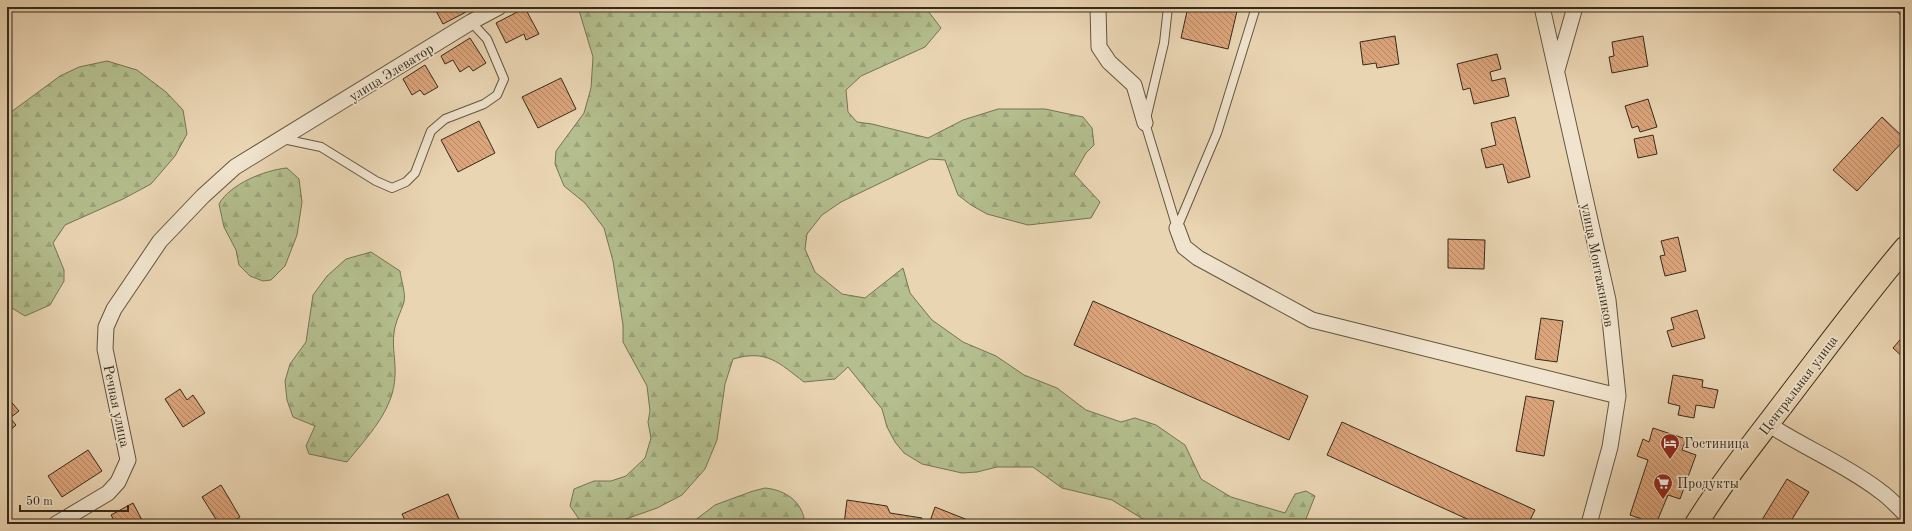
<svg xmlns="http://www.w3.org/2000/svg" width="1912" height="531" viewBox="0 0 1912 531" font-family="'Old Standard TT',serif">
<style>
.forest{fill:url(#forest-firs);stroke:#757454}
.building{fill:url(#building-back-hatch);stroke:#362a1b}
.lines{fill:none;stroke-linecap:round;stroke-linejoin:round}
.service-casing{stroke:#635541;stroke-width:10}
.minor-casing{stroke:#635541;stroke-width:17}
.trunk-casing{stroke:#362a1b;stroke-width:24}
.service{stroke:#f1e4ce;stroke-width:8}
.minor{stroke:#f1e4ce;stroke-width:15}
.trunk{stroke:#ead5b3;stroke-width:22}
.labels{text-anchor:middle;stroke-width:3.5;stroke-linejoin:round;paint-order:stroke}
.street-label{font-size:14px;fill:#362a1b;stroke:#f1e4ce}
.poi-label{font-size:14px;fill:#362a1b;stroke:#f1e4ce;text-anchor:start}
</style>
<defs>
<pattern id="forest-firs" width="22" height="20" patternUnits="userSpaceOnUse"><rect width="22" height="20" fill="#b4be8e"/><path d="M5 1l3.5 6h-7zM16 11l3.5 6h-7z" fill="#9ba37a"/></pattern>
<pattern id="building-back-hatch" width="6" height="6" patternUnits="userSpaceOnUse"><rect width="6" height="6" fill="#dda57c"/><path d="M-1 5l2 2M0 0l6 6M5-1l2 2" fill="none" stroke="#b48765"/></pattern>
</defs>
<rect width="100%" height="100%" fill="#ead5b3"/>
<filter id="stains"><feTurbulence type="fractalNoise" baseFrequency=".005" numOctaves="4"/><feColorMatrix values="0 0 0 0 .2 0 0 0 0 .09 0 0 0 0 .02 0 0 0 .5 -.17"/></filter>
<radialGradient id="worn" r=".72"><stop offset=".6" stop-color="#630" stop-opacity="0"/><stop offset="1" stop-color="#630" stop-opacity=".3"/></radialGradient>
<path class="forest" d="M578,7H925L941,28L925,47L861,76L846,90L848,112L857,122L872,124L928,138L963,120L998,109H1045L1083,117L1092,128L1094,145L1086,153L1074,174L1100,202L1091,218L1028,225L987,214L971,205L958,195L945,160L930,159L841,202L822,215L807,234L805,249L815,272L842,294L865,298L903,268L910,293L932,320L963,342L996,356L1024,375L1057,388L1086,410L1121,422L1135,418L1156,425L1185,445L1201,479L1231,497L1285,513L1295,494L1306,491L1315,496L1304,524H1151L1112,500L1062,488L1033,467H997L977,472L962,473L922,464L904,453L895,442L887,427L882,409L848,367L835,379L804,382C779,363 767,349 733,359L725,384L717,440L705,469L682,495L657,508L612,524L581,522L570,506L574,489L594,481H611L626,476L645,458L651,438L648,422L650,411L647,386L623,342V325L613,261L604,228L585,203L564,186L555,164L556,151L584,113L591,88L593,57Z
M107,61L137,70L166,92L183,110L187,134L175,156L151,184L123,199L65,225L53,243L64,270V281L50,305L25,316L7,305V115L60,76L79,67Z
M287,168L299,179L302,202L297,235L285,266L271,280L263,281L250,276L239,265L236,250L224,227L219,204C230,184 265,170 287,168Z
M371,252L400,271C401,280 406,293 404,302C401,312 395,322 394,333C392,348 396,362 395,376C394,410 367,437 347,462L309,454L306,446L315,426L293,417L287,400L285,381L290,364L306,342L313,295L327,276L346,259Z
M765,488C786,490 803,502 805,524H693L694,521L715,505L753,491Z"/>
<path class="building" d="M434,7H463L466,12L443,24Z
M1188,7H1238L1228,49L1181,38Z
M525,8L539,34L526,40L524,34L506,43L496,23Z
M1395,36L1399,64L1377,68L1376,63L1363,65L1360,42Z
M1643,36L1648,66L1612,73L1609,57L1614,56L1612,42Z
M470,38L486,63L473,71L469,66L460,72L453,60L445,64L441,56Z
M1497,54L1501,69L1490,72L1492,81L1505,78L1509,96L1474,104L1470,88L1463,90L1457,64Z
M425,65L438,87L424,95L420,90L412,95L403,79Z
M561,78L576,109L538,128L522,97Z
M1648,99L1657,127L1640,132L1638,126L1632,128L1625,106Z
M1515,117L1530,177L1508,183L1503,164L1486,168L1481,149L1496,145L1491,123Z
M1882,117L1905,139L1857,191L1833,170Z
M479,121L495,153L458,172L441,140Z
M1653,135L1657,154L1638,158L1634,139Z
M1678,237L1686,271L1665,276L1660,256L1665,255L1661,241Z
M1448,239L1485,240L1484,269L1448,268Z
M1093,301L1308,396L1289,440L1074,345Z
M1697,310L1705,338L1672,347L1667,331L1674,329L1671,318Z
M1541,318L1563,321L1557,362L1535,359Z
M1905,334V359L1893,348Z
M1673,375L1703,380L1702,387L1718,390L1714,408L1696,405L1694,418L1678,415L1680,406L1668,403Z
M180,389L187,400L193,395L205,413L183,427L165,399Z
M1526,396L1554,401L1544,456L1516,451Z
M7,397L19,411L10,418L16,425L7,433Z
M1342,422L1535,510L1528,524H1478L1327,455Z
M1653,428L1686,439L1682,450L1696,455L1680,499L1668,495L1656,524L1630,515L1648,460L1637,456L1643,439L1649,442Z
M88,450L102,471L62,497L48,476Z
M1787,479L1809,492L1789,524H1762L1760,523Z
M221,485L240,517L229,524H219L202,497Z
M448,494L461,524H407L402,514Z
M847,500L887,506L890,513L922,518L921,524H844Z
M133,503L144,524H116L111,515Z
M935,507L978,524H929Z"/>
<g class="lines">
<g class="service-casing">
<path id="service" d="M1168,7L1164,43L1145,123L1177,228
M1899,7L1905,13
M283,139L321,147L376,181L392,188L406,182L415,173L431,131L445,119L484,104L497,95L504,79L487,39L471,22
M1177,228L1217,133L1256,7"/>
</g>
<g class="minor-casing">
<path id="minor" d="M1098,7L1099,47L1109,62L1134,85L1145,123
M1542,7L1608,300L1618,396L1610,447L1589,524
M1557,70L1575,7
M1177,228L1184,247L1198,258L1312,320L1618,396
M1768,424C1804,448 1845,464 1880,491C1889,497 1897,506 1905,514
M56,524L108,493L118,482L128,460L105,349L106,327L114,309L160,241L203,196L235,167L471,22L499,7"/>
</g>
<g class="trunk-casing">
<path id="trunk" d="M1696,524C1726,476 1762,432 1796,387C1832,340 1867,293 1905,248"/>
</g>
<use href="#service" class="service"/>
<use href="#minor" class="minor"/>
<use href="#trunk" class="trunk"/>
</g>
<defs>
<g id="hotel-pin" transform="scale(1)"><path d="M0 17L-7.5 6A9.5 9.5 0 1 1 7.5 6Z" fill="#8f2418" stroke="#f1e4ce"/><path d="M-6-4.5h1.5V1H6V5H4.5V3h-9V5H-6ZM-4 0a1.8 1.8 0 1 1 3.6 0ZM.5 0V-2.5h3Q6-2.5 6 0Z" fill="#fff"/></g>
<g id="supermarket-pin" transform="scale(1)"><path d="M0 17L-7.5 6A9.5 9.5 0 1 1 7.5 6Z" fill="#8f2418" stroke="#f1e4ce"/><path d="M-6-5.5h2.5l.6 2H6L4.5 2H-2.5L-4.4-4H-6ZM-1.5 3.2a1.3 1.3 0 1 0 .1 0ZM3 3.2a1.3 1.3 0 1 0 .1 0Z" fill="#fff"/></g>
</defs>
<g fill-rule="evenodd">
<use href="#hotel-pin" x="1670" y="443"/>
<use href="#supermarket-pin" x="1663" y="483"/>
</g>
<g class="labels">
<g class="street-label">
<text transform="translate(391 72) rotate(-32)" y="5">улица Элеватор</text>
<text transform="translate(1598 265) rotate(79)" y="5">улица Монтажников</text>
<text transform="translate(1798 385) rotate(-53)" y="5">Центральная улица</text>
<text transform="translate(117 406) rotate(78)" y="5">Речная улица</text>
</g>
<g class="poi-label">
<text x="1684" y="448">Гостиница</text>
<text x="1677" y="488">Продукты</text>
</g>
</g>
<rect width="1912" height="531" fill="none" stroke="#ead5b3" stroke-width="24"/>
<rect x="8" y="8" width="1896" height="515" fill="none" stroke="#362a1b" stroke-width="2"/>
<rect x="12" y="12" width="1888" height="507" fill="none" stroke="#362a1b"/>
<path d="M20 505v6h108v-6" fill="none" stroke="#362a1b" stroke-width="2"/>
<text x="26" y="505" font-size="12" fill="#362a1b" stroke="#f1e4ce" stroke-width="3" paint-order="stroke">50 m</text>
<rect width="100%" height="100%" filter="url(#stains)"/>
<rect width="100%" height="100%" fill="url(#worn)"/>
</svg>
